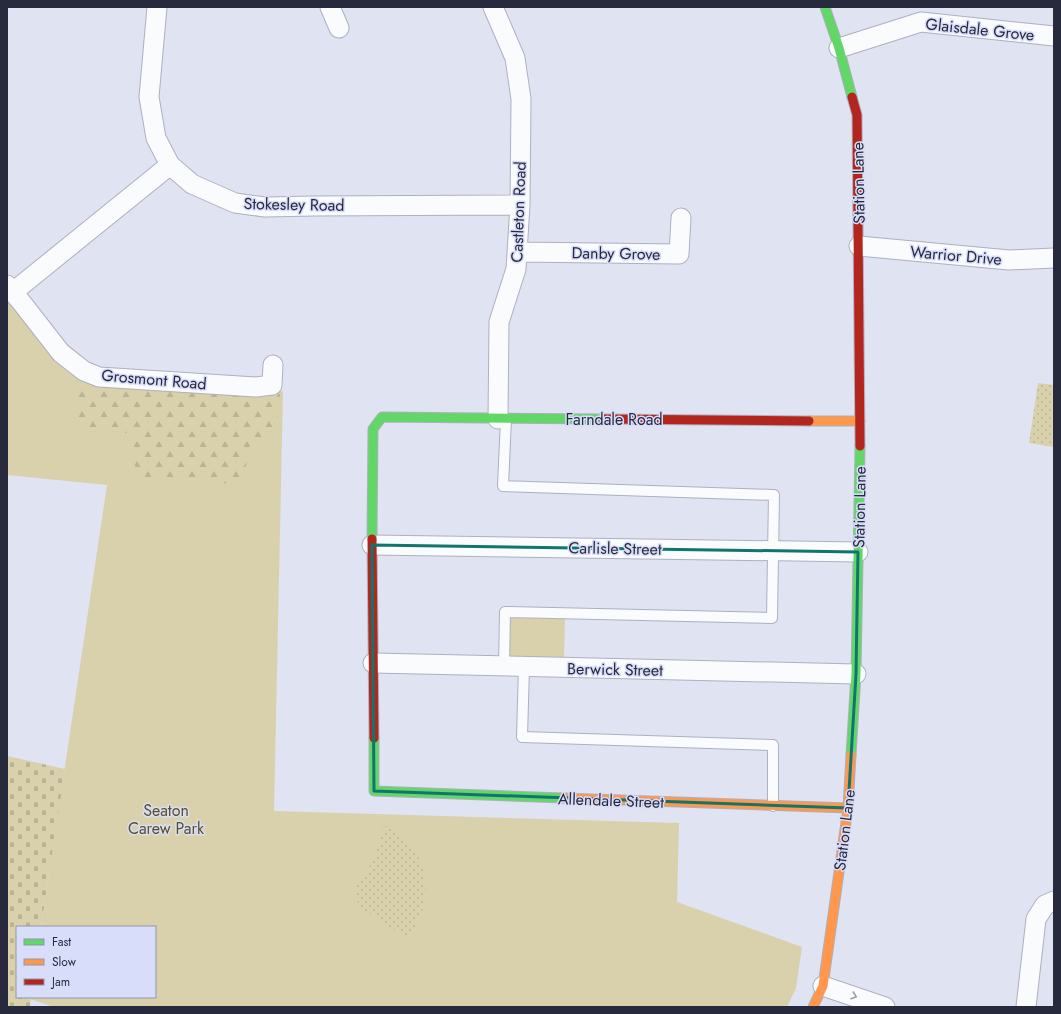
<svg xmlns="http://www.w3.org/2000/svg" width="1061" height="1014" viewBox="0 0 1061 1014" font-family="Jost,sans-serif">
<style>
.green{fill:#d9d1ac}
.forest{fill:url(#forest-firs)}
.cemetery{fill:url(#cemetery-stones)}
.garden{fill:url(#garden-dots)}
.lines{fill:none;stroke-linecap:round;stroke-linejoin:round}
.lane-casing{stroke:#adb0bf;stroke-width:12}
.street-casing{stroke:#adb0bf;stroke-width:21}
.fast-casing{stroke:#adb0bf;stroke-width:11}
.slow-casing{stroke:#adb0bf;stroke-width:11}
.jam-casing{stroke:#adb0bf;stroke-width:11}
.lane{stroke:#fafbfd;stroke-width:10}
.street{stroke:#fafbfd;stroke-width:19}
.fast{stroke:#63d668;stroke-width:9}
.slow{stroke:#ff974d;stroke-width:9}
.jam{stroke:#b3261e;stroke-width:9}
.oneway{stroke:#9b9da6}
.marked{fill:none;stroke:#0f766e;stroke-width:3;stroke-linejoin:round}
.labels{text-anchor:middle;stroke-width:3;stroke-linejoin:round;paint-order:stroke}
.street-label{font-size:16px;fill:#272a3c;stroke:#d8ddfa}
.park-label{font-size:16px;fill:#595026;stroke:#d8ddfa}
</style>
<defs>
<pattern id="forest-firs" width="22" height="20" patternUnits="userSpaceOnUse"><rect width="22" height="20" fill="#d9d1ac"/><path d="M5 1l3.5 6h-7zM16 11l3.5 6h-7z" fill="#bab495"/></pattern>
<pattern id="cemetery-stones" width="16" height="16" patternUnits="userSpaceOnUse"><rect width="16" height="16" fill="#d9d1ac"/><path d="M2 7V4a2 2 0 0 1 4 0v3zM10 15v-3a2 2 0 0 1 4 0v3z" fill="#bab495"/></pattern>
<pattern id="garden-dots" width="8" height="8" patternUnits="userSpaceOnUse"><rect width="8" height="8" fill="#d9d1ac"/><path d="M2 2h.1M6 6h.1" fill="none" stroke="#bab495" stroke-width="1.8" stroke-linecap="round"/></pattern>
</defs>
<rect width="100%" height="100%" fill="#e0e3f2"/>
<path class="green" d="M7,292L14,300L111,380L283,391L274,811L679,823L677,902L802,947L796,988L787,1007H54L30,999L31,997H155V927H41L107,485L7,475Z
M509,618L565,619L564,658L509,657Z"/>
<path class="forest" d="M79,387L280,394L275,440L248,447L244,485L137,476L129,433L75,430Z"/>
<path class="cemetery" d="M7,756L65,769L41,927H17V997H31L30,1007H7Z"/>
<path class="garden" d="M1038,383L1054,385V447L1029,443Z
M384,825C392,829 400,834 407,841C421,855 428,879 425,899C423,913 415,927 408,939L363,909C358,903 354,897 355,890C357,880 365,874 370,866C377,853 380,839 384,825Z"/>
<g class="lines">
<g class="lane-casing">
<path id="lane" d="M504,666L505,612L772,618L774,495L503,486L506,419
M524,667L522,737L773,745V806"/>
</g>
<g class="street-casing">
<path id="street" d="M157,7L149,97L156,138L170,165L192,184L235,203L265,207L314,206L520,205
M330,7L339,28
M493,7L515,58L521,99L520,205L516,269L499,322L498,419
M839,48L921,22L1054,36
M859,246L1009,260L1054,258
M517,252L679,254L681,218
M7,285L22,303L61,353L84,371L99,377L256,387L272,385L273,365
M13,292L170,165
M372,545L858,552
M373,663L856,674
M823,986L885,1007
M1026,1007L1036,919L1045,905L1054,901"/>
</g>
<g class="fast-casing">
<path id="fast" d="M825,7L839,48L852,97
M372,539L373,429L382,417L603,419
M374,738V791L563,798
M851,755L856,674L860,446"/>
</g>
<g class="slow-casing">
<path id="slow" d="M809,421H860
M563,798L848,808
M813,1007L823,986L848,808L851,755"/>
</g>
<g class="jam-casing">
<path id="jam" d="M852,97L857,115L860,446
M603,419L809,421
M372,539L374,738"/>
</g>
<use href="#lane" class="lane"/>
<use href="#street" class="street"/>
<use href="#fast" class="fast"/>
<use href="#slow" class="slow"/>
<use href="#jam" class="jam"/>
</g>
<defs><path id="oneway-chevron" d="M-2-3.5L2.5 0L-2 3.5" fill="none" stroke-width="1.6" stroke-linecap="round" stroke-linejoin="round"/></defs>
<use class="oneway" href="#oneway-chevron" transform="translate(854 996) rotate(19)"/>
<path class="marked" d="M372,545L858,552L856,674L848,808L374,791Z"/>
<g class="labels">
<g class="street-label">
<text transform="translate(980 29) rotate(6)" y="6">Glaisdale Grove</text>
<text transform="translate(858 183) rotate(-91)" y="6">Station Lane</text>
<text transform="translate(294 204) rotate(1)" y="6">Stokesley Road</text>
<text transform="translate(518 212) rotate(-88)" y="6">Castleton Road</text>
<text transform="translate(616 253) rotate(1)" y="6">Danby Grove</text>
<text transform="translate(956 255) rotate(5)" y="6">Warrior Drive</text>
<text transform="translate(154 379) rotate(5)" y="6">Grosmont Road</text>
<text x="614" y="425">Farndale Road</text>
<text transform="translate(859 507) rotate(-89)" y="6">Station Lane</text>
<text transform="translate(615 548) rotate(1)" y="6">Carlisle Street</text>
<text transform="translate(615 669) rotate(1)" y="6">Berwick Street</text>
<text transform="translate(611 800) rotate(2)" y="6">Allendale Street</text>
<text transform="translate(844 830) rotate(-83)" y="6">Station Lane</text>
</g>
<g class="park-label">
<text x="166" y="816">Seaton<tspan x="166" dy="18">Carew Park</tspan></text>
</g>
</g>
<rect width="1061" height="1014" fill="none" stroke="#272a3c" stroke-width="16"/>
<rect x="16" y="926" width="140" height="72" fill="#d8ddfa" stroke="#9195ae"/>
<rect x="24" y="939" width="20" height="6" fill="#63d668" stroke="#9195ae"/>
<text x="52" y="946" font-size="12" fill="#272a3c">Fast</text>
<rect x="24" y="959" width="20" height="6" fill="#ff974d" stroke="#9195ae"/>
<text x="52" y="966" font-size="12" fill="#272a3c">Slow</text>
<rect x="24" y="979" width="20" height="6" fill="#b3261e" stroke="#9195ae"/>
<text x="52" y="986" font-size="12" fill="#272a3c">Jam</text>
</svg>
